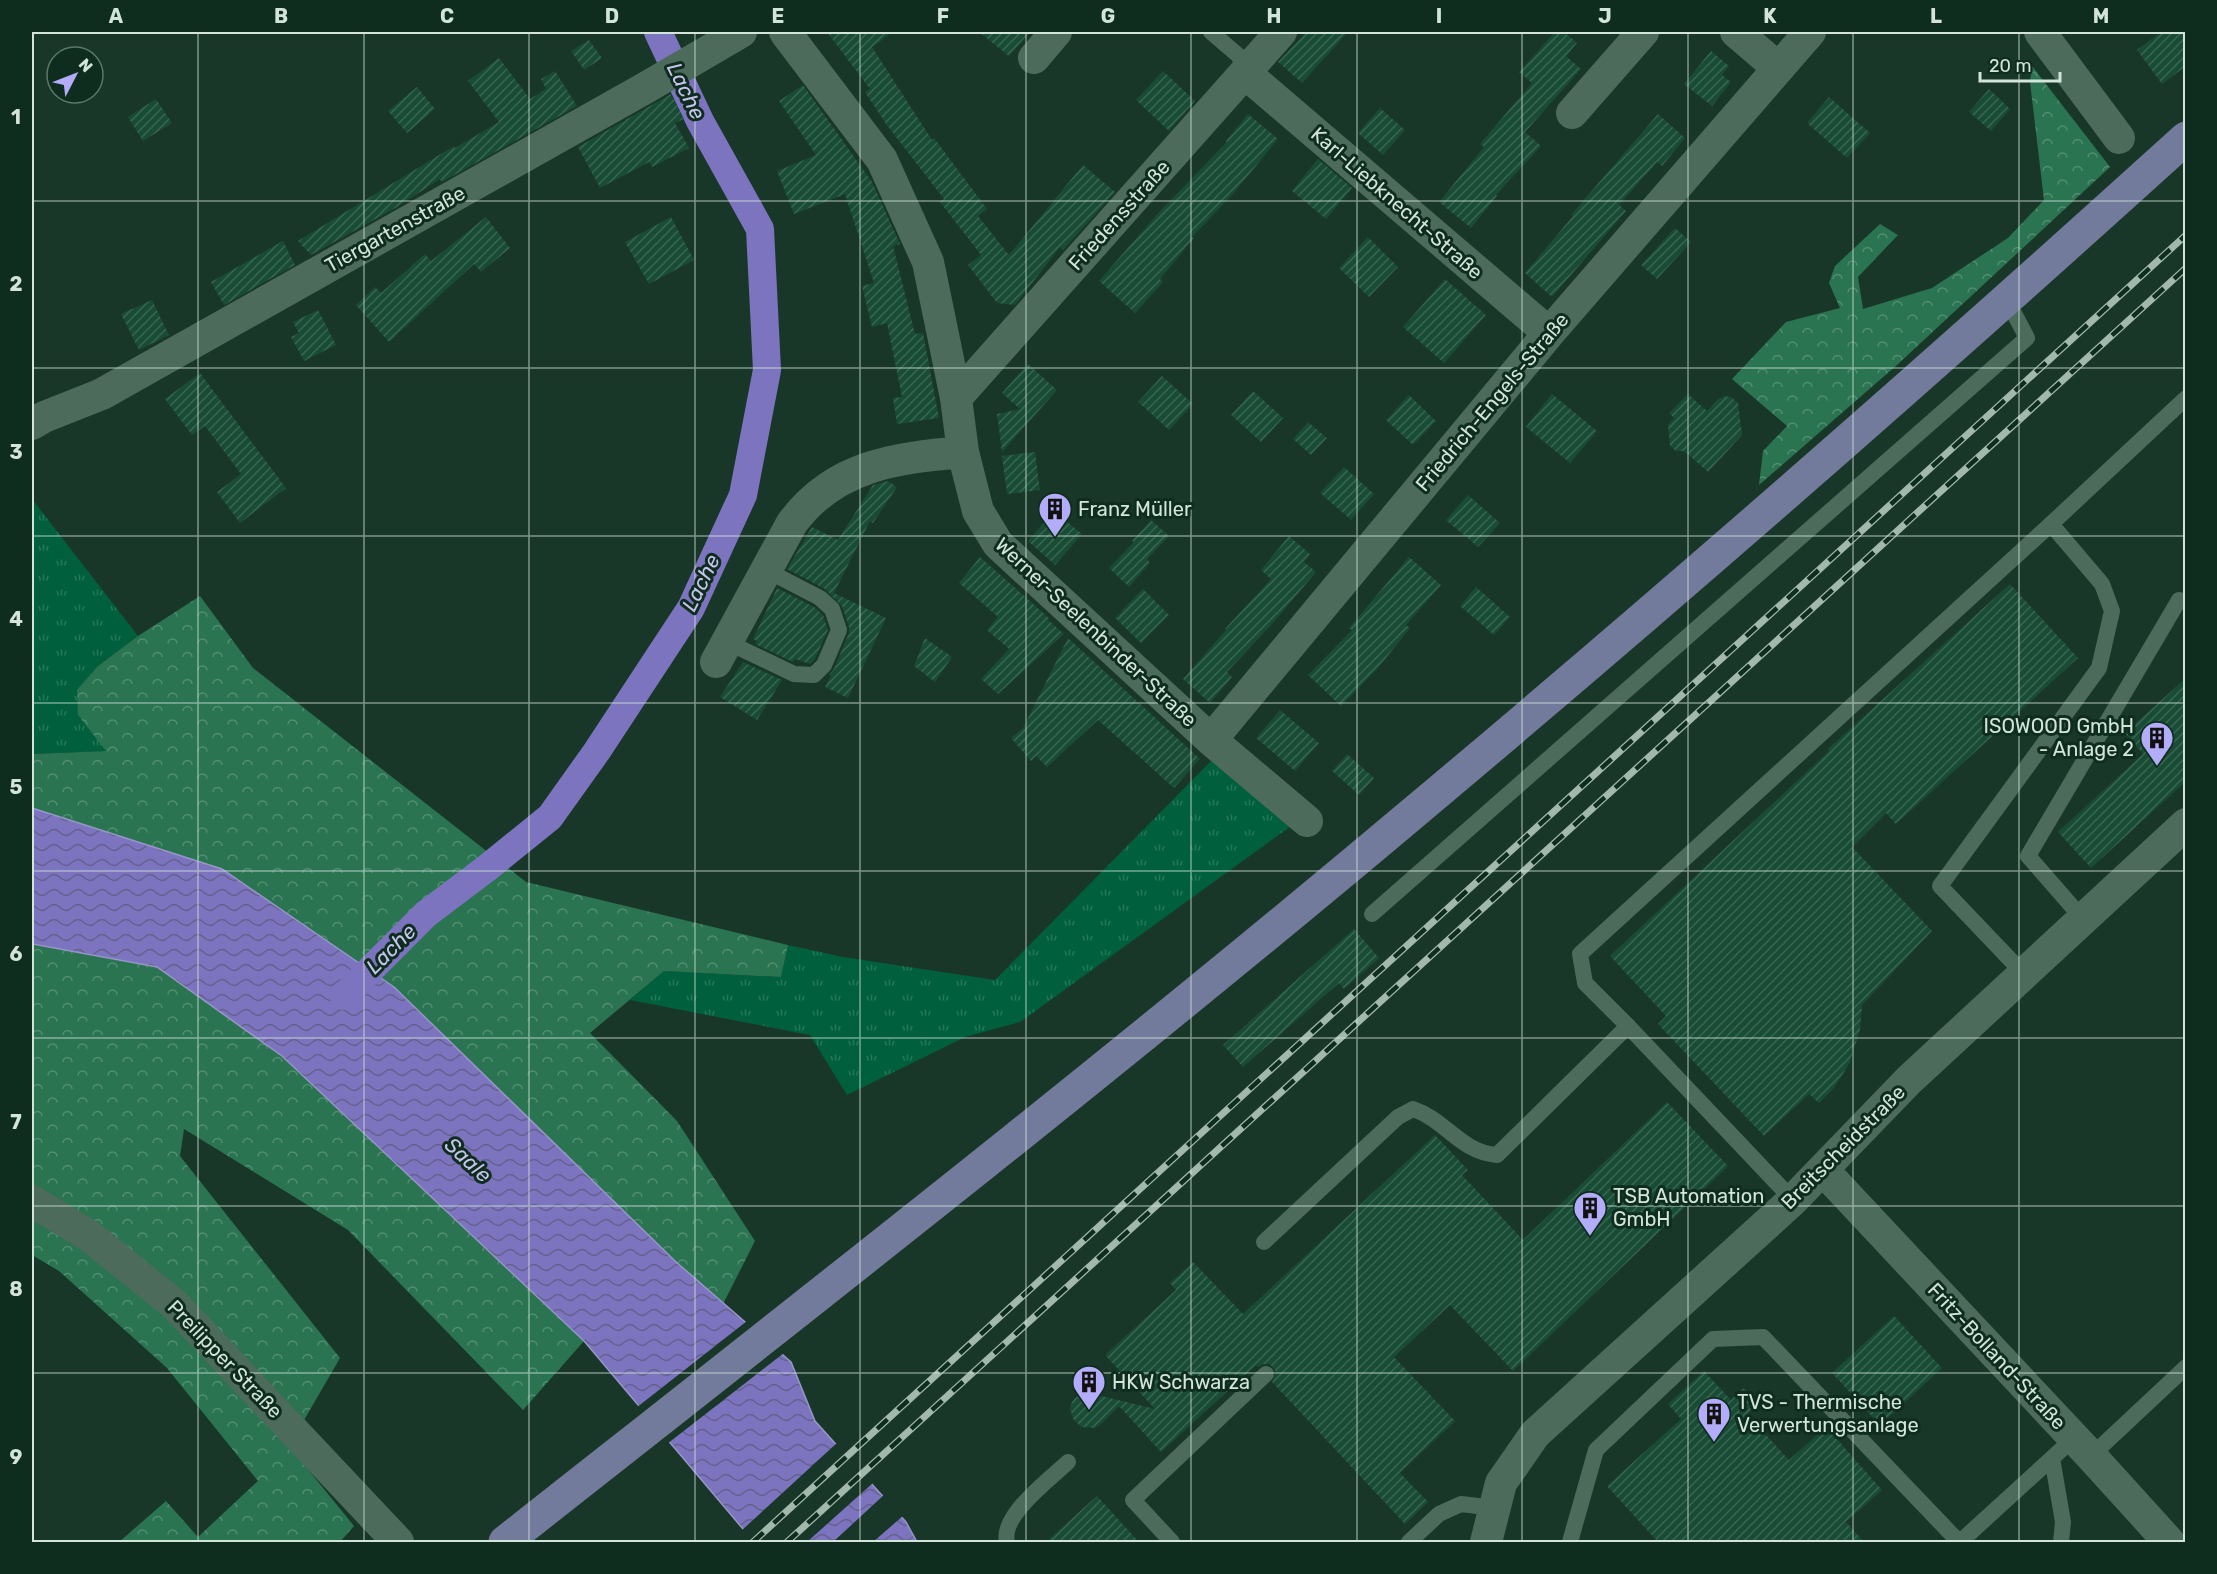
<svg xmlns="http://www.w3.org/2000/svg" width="2217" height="1574" viewBox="0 0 2217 1574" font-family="Rubik,sans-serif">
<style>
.grass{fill:url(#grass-tufts)}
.forest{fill:url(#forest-crowns)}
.water{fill:url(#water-waves);stroke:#9696c7;stroke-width:1.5}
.pier{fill:#193728}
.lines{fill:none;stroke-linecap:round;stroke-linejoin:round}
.canal{stroke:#7c74bf;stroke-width:28}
.building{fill:url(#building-hatch)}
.service{stroke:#4c6b5b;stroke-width:16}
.minor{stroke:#4c6b5b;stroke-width:32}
.primary{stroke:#727b9c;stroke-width:33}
.rail-casing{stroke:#a3b8ad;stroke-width:7}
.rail{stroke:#0f2d1f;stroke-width:4.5;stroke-dasharray:14;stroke-linecap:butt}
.grid{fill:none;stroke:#d3e5db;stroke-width:1.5;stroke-opacity:0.55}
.labels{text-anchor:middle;stroke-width:6;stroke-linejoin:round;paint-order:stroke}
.street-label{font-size:20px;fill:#d3e5db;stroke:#0f2d1f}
.poi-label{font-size:20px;fill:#d3e5db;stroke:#0f2d1f;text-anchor:start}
.water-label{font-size:21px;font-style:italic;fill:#c7c5ee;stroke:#0f2d1f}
.neatline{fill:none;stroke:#d3e5db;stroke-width:2}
.grid-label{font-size:20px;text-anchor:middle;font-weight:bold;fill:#d3e5db}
</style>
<defs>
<pattern id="grass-tufts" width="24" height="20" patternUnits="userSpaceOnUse" patternTransform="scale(1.5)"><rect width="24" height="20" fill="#00603e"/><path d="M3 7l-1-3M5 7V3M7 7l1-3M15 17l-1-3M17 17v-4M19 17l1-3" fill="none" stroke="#247759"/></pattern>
<pattern id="forest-crowns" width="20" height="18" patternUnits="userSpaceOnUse" patternTransform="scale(1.5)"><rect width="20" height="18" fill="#2a7452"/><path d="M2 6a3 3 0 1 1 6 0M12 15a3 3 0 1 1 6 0" fill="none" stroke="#528e72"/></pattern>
<pattern id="water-waves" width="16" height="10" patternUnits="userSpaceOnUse" patternTransform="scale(1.5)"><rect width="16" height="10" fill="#7c74bf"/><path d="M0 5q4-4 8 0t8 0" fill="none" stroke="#64618d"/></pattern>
<pattern id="building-hatch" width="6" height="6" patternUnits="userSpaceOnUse" patternTransform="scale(1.5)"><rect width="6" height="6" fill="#184c35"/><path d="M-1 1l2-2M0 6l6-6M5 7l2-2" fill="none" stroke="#396652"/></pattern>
</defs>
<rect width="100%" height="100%" fill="#193728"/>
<path class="grass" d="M32,499L138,636L98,666L78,715L107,751L32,754Z
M1215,757L1298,821L1020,1022L965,1037L847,1095L810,1035L630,1000L664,971L781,977L788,945L843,957L995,980Z"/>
<path class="forest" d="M2032,66L2110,167L1897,365L1759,485L1763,451L1787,426L1732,379L1786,322L1840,308L1829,283L1835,266L1880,224L1898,235L1858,277L1863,309L1932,288L2008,238L2044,200L2030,82Z
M200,596L253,668L526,882L788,945L781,977L664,971L590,1033L677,1121L755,1241L723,1304L222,869L32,808V754L106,751L78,715L77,690L98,666L138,636Z
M32,944L157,967L282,1056L584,1341L523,1410L348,1230L184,1129L180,1156L340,1358L289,1446L354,1526L340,1542H119L166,1501L198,1537L258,1481L167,1368L59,1271L32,1255Z"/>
<path class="water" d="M32,808L222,869L394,987L675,1261L791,1362L815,1421L906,1522L917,1542H754L584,1341L282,1056L157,967L32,944Z"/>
<path class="pier" d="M747,1321L784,1353L667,1444L636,1408Z
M838,1442L874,1482L807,1542H750L741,1531Z
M885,1494L904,1515L873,1542H833Z"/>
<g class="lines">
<path class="canal" d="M344,996L426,914L487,868L550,817L597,751L691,608L743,495L767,370L760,229L700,121L658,32"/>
</g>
<path class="building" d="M827,32H893L872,47L932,140L934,138L987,209L978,216L1009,255L1083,165L1115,192L1063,250L1060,247L1015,305L997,303L968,265L981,255L940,202L944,199L886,124L865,92L870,89Z
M979,32H1030L1009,56Z
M1306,32H1348L1302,83L1278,62Z
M1555,32H1564L1577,43L1566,56L1581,69L1525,132L1541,146L1496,195L1497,196L1471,228L1439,202L1484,147L1480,144L1532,83L1519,72Z
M2161,32H2186V66L2162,84L2137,50Z
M589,40L602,58L584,70L571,51Z
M1711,51L1729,66L1722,75L1731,82L1712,106L1684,84Z
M499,58L530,99L546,89L541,79L555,71L577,106L442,182L440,179L397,207L311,255L298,241L454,146L455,148L499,122L468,81Z
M1163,71L1195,101L1169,131L1136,100Z
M803,85L872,182L900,244L893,246L915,334L923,333L939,418L897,424L893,398L902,397L887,323L872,327L862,286L874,283L845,194L794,214L777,171L816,155L779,101Z
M417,87L435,109L407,133L388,111Z
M1989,89L2010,109L1991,131L1969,112Z
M671,94L684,119L675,123L689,148L652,167L649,162L600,188L578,147Z
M1829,97L1870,133L1847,158L1807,123Z
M156,99L172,123L143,141L128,117Z
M1380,108L1405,130L1383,155L1358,133Z
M1248,114L1278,139L1233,194L1192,237L1194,238L1160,279L1163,282L1135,313L1099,281L1161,210L1227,142L1226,141Z
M1658,114L1685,138L1662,166L1657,162L1619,205L1626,211L1552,297L1525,273L1573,216L1571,215Z
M1318,159L1352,188L1326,219L1292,191Z
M486,217L510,248L481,272L474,264L389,342L356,305L375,287L381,293L425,254L431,261Z
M671,217L694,260L649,284L625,242Z
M1675,228L1691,242L1657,279L1641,265Z
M1368,237L1398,267L1369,297L1339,268Z
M283,241L295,265L224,305L211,282Z
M1445,279L1486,315L1444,363L1403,327Z
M152,300L169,335L139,350L121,314Z
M318,310L336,345L304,361L291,337L299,333L293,322Z
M1028,364L1057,390L1002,452L997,414L1020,409L1002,393Z
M200,373L286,488L240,523L217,492L241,474L205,426L192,435L165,399Z
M1162,376L1193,404L1169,430L1138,402Z
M1253,391L1283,418L1261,442L1231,415Z
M1552,394L1597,431L1570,463L1526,427Z
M1688,394L1707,411L1718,399L1725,396L1731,397L1738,403L1742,435L1708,472L1684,451H1676L1670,446L1668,425L1674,418L1669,413Z
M1409,395L1436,421L1413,445L1386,420Z
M1308,422L1327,438L1311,455L1293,439Z
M1035,452L1040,490L1007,494L1002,456Z
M1344,467L1374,494L1351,520L1320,493Z
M888,481L897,487L873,523L870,521L834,593L886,618L848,698L825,687L831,676L829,675L834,669L849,633V627L842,606L825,589L787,569L812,527L838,540L873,485Z
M1468,495L1500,523L1478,547L1446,520Z
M1054,511L1082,534L1055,565L1028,541Z
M1151,520L1169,536L1147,559L1150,563L1129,587L1109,568L1134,542L1132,541Z
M1289,536L1310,554L1304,562L1316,572L1272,624L1227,672L1232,677L1210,703L1183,679L1226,630L1225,629L1271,579L1261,570Z
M980,557L1049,618L1048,620L1064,634L998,694L981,679L1009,649L987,630L998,617L959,583Z
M1409,557L1441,585L1406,625L1410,628L1378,668L1341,706L1308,675L1352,630L1349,628Z
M2010,584L2078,658L1896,824L1886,813L1852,847L1932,931L1862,1005L1860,1030L1849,1064L1834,1088L1819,1103L1809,1094L1764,1136L1658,1024L1666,1016L1610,956L1829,751L1828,749Z
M1476,587L1510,617L1494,635L1460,606Z
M777,588L814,607L823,615L828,630L815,659L810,664L795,659L793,662L755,644L757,641L753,639Z
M1143,589L1169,615L1141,643L1115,618Z
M925,638L952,657L935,682L914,666Z
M1068,638L1200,759L1174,788L1098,720L1047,767L1036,756L1031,761L1011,738L1023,728Z
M743,662L782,680L757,720L720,697Z
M2186,678V781L2091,868L2058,832L2143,754L2125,733Z
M1280,710L1319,743L1295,771L1256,738Z
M1347,754L1374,778L1359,795L1332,771Z
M1354,929L1379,958L1344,989L1339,983L1243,1067L1223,1045Z
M1667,1102L1728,1166L1513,1371L1450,1305L1394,1357L1455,1421L1400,1473L1428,1502L1405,1524L1272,1382L1276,1372L1270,1364H1263L1258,1367L1256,1365L1161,1452L1119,1406L1100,1425L1094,1428L1081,1427L1073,1419L1070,1408L1072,1402L1075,1398L1085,1392L1155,1409L1105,1355L1176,1290L1170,1283L1193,1262L1243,1314L1435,1135L1468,1170L1462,1175L1523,1240Z
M1894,1316L1942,1368L1880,1425L1832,1373Z
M1704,1371L1731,1400L1744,1388L1758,1404L1747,1414L1789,1460L1826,1427L1882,1490L1846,1522L1864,1542H1658L1607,1486L1681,1419L1668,1404Z
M1097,1496L1139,1542H1046Z"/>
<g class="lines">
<path class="service" d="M1211,32L1239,56L1245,73
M727,642L794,674L814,675L824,665L839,630L832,609L820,598L766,570
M1372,914L2027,338L2007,300
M2083,919L2028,856L2179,600
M2024,974L1940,886L2099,668L2112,611L2102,584L2051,524
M1793,1200L1628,1026L1585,983L1580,954L2051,524L2186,398
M1264,1242L1398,1117L1413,1109C1446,1120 1460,1152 1497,1155L1628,1026
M2091,1456L2186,1367
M2052,1458L2063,1522L2061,1542
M1007,1542C1000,1516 1050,1479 1068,1462
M1172,1542L1133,1500L1266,1374
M1409,1542L1439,1514L1461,1504L1494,1508
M1570,1542L1596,1450L1713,1339L1763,1337L1959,1542
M1960,1542L2074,1438"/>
<path class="minor" d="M785,32L882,160L928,262L956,398L963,452L978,511L998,544L1211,740L1307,821
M1736,32L1777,67
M2040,32L2119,138
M1034,58L1056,32
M1245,73L1549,333
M1572,113L1643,32
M956,398L1281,32
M32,424L44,417L102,394L647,87L741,32
M716,662L792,523C835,465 896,458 963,452
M1211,740L1549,333L1810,32
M1823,1170L2091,1456L2169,1542
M32,1201L88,1235L174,1304L398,1542
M1486,1542L1501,1483L1535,1434L1793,1200L1909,1080L2186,824"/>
<path class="primary" d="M505,1542C807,1304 1111,1067 1406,819C1671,597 1930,370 2186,138"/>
<g class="rail-casing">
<path id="rail" d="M753,1542L2186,235
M787,1542L2186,268"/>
</g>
<use href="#rail" class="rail"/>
</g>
<path class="grid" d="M198,32V1542M364,32V1542M529,32V1542M695,32V1542M860,32V1542M1026,32V1542M1191,32V1542M1357,32V1542M1522,32V1542M1688,32V1542M1853,32V1542M2019,32V1542M32,201H2186M32,368H2186M32,536H2186M32,703H2186M32,871H2186M32,1038H2186M32,1206H2186M32,1373H2186"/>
<defs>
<g id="building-pin" transform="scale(1.725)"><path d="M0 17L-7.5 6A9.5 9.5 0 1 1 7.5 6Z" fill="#b3adf9" stroke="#0f2d1f"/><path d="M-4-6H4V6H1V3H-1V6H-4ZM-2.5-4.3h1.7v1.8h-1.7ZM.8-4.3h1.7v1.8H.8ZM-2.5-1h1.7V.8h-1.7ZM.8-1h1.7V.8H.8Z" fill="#111"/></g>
</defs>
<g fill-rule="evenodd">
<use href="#building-pin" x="1055" y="509"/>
<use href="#building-pin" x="2157" y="738"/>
<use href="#building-pin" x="1590" y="1208"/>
<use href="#building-pin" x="1089" y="1382"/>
<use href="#building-pin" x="1714" y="1414"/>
</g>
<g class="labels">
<g class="street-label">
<text transform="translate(1397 203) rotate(41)" y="7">Karl-Liebknecht-Straße</text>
<text transform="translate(1119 215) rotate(-48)" y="7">Friedensstraße</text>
<text transform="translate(395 229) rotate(-29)" y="7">Tiergartenstraße</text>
<text transform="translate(1492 402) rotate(-50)" y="7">Friedrich-Engels-Straße</text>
<text transform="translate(1096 632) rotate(43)" y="7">Werner-Seelenbinder-Straße</text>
<text transform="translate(1843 1147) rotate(-45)" y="7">Breitscheidstraße</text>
<text transform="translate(1997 1356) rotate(47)" y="7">Fritz-Bolland-Straße</text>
<text transform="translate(225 1359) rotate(46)" y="7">Preilipper Straße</text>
</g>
<g class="poi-label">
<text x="1078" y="516">Franz Müller</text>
<text x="2134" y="733" text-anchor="end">ISOWOOD GmbH<tspan x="2134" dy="23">- Anlage 2</tspan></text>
<text x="1613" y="1203">TSB Automation<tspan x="1613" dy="23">GmbH</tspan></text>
<text x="1112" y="1389">HKW Schwarza</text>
<text x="1737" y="1409">TVS - Thermische<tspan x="1737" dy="23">Verwertungsanlage</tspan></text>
</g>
<g class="water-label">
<text transform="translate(686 91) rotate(64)" y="7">Lache</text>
<text transform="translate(701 583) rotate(-64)" y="7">Lache</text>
<text transform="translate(391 949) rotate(-45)" y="7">Lache</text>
<text transform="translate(468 1160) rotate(43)" y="7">Saale</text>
</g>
</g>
<rect width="2217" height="1574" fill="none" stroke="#0f2d1f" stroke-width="66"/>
<g transform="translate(75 75) rotate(48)"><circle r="28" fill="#0f2d1f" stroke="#5d776a" stroke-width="1.5"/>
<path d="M0-4.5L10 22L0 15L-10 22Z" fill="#b3adf9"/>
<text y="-9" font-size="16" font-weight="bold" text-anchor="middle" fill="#d3e5db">N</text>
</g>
<path d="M1980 72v9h80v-9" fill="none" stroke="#d3e5db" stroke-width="3"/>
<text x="1989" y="72" font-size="18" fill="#d3e5db" stroke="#0f2d1f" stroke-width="4.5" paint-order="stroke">20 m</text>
<rect x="33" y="33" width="2151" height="1508" class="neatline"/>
<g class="grid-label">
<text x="116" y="23">A</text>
<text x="281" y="23">B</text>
<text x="447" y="23">C</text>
<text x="612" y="23">D</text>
<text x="778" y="23">E</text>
<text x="943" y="23">F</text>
<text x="1108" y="23">G</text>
<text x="1274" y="23">H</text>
<text x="1439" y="23">I</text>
<text x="1605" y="23">J</text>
<text x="1770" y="23">K</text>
<text x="1936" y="23">L</text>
<text x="2101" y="23">M</text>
<text x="16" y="124">1</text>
<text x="16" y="291">2</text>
<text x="16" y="459">3</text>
<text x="16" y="626">4</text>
<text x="16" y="794">5</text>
<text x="16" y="961">6</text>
<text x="16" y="1129">7</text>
<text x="16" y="1296">8</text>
<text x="16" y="1464">9</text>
</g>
</svg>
